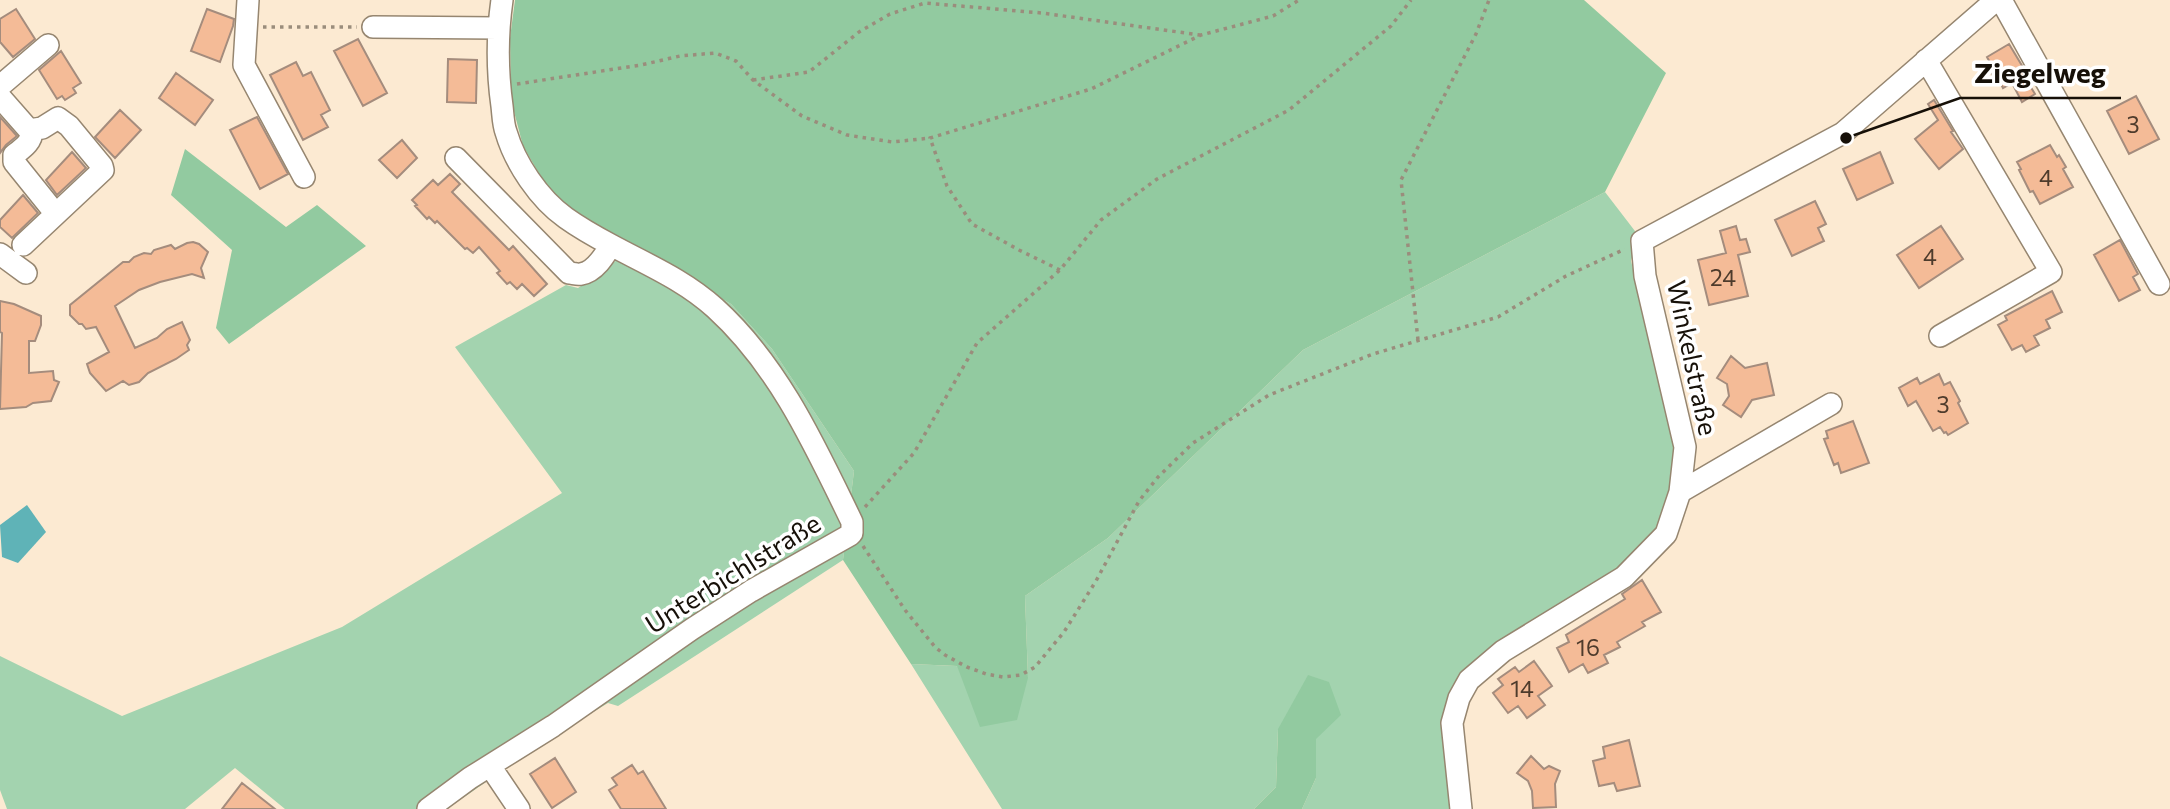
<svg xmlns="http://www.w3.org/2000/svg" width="2170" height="809" viewBox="0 0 2170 809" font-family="Commissioner,sans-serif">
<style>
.green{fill:#a3d3af}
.forest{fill:#92caa0}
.water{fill:#5fb3b7}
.building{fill:#f4bb97;stroke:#a48c7d;stroke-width:2}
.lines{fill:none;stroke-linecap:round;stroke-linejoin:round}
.minor-casing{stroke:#968670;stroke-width:24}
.path{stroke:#9a8d7c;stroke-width:3.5;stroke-dasharray:3.5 5;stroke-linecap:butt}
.minor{stroke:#fff;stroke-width:21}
.labels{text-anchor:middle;stroke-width:7;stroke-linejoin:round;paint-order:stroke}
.number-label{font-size:23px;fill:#4e3b2c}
.street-label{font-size:26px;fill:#161008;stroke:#fff}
.leader{fill:none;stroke:#161008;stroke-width:2.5}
.callout-dot{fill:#161008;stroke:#fff;stroke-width:2.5}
.callout-label{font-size:28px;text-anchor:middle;font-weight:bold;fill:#161008;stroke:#fff;stroke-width:7;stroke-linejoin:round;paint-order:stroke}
</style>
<rect width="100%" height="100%" fill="#fcead2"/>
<path class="green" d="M1605,192L1638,235L1631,261L1670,413L1675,453L1674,489L1662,520L1648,543L1622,569L1461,680L1451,809H1302L1316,778V739L1278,729L1276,787L1254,809H1002L911,664L956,666L1028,678L1025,596L1108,538L1303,350Z
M630,244L731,304L772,349L854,471L843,560L618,706L608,703L542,743L447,809H285L235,768L185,809H7L0,790V656L122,716L342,627L562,493L455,347L566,285L578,288L617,260Z"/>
<path class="forest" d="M515,0H1584L1666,73L1605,192L1303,350L1108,538L1025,596L1028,678L1017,720L980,727L957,666L911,664L843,560L854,471L772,349L731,304L572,211L545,184L523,146L511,100L510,38Z
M185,149L286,227L317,205L366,246L229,344L216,328L232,250L171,195Z
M1308,675L1329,682L1341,715L1316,739V778L1302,809H1254L1276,787L1278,729Z"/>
<path class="water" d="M27,505L46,532L18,563L2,557L0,525Z"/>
<path class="building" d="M16,9L35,39L13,57L0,42V19Z
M207,9L234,19L233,26L220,62L191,51Z
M358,39L387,93L363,106L334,51Z
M2009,44L2027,74L2024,76L2035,94L2022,102L2012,83L2003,88L1998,78L1993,76L1990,71L1992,66L1987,57Z
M61,51L81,83L73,88L76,93L65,100L62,96L57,99L39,70Z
M448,59L477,60L476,103L447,102Z
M296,62L303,76L311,72L330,110L321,115L328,127L303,140L270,75Z
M176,73L213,100L195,125L159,98Z
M2136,96L2159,139L2129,154L2107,111Z
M1934,100L1953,131L1951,132L1963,149L1939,169L1915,139L1938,120L1928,104Z
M120,110L141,130L115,158L95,137Z
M0,117L17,136L6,145L0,153Z
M257,117L288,174L260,189L230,130Z
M402,140L417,158L397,178L379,160Z
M2050,145L2057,157L2059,155L2066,167L2063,169L2073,187L2040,204L2033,191L2030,192L2019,170L2021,169L2017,162Z
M72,152L86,168L57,195L46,180Z
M1880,152L1893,183L1857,200L1843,169Z
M450,174L460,184L452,192L509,250L513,246L547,284L534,296L522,284L517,289L510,282L507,284L497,273L500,271L479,247L473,253L467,248L465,249L437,221L435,223L429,217L427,219L415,206L417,205L412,200L433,180L438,185Z
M23,195L38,213L12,238L0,227V220Z
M1815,201L1826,224L1818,228L1824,241L1792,256L1775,220Z
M1736,226L1740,240L1746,239L1750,252L1738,255L1748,296L1709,305L1698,260L1726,253L1720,231Z
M1941,226L1963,259L1919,288L1897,255Z
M2120,240L2138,274L2133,277L2140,290L2119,301L2094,255Z
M193,242L199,244L208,252L201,268L204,278L192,274L160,282L139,290L115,306L135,348L157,338L167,329L182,322L190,340L187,345L189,350L176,359L148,373L139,382L129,385L123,381L106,391L90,373L87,364L109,352L96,327L86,329L82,324H79L70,315V305L123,262H129L134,257L144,253L151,254L154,250L171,245L175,249L187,243Z
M2052,291L2062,312L2046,320L2050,328L2034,336L2039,345L2026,352L2022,345L2012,350L1998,325L2007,320L2005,316Z
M0,301L14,304L41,316V325L35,341H29V373L53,371L54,380L59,382L51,401L33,403L26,407L0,409L2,333L0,332Z
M1731,356L1745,368L1767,363L1774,395L1752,400L1741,417L1723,405L1729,396L1727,384L1717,378Z
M1939,374L1944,385L1950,382L1960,401L1958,403L1968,423L1948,435L1946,432L1944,433L1940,427L1933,431L1916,401L1908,406L1899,388L1917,378L1920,384Z
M1853,421L1869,463L1841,473L1838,463L1834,465L1824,439L1828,438L1826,431Z
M1642,580L1661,612L1642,622L1645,626L1617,642L1620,647L1604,655L1608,663L1588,673L1583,664L1569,672L1557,648L1569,642L1566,635L1625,599L1622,594Z
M1534,661L1552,686L1538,696L1545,705L1527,718L1518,706L1508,713L1493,693L1503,685L1498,679L1515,667L1519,672Z
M1629,740L1640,786L1617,791L1614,783L1599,786L1593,761L1605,758L1603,747Z
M1531,756L1544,769L1549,766L1560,771L1555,784L1556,807L1533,808L1532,791L1528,781L1517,773Z
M555,758L576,792L552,808L530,774Z
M632,765L638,774L643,771L666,809H621L609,790L617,785L612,778Z
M242,783L275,809H222Z"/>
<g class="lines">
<g class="minor-casing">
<path id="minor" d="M248,0L244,65L304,177
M2001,0L2159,284
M373,27L498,28
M1926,60L2051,272L1940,336
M0,86L48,45
M0,97L29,130L42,128L58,118L69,126L102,166L103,170L23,245
M32,131C32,142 23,148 14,155V162L55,213
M456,158L569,273C573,273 577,275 581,274C595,272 605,255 611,245
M0,254L26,273
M1680,492L1831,404
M490,766L519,809
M428,809L470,778L553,726L692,629L751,591L850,535L852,533V522C815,446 779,366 715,308C684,280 648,265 611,245C596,237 580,228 566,218C539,199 515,163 506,132C503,124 503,114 502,106C497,70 497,35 502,0
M1461,809L1452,723L1459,698L1469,680L1503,651L1624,577L1666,534L1680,492L1685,447L1645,276L1642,241L1843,133L1996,0"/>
</g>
<path class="path" d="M263,27H357
M753,80L809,72L859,32L890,14L925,3L1042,13L1200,35
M517,84L641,65L680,56L715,53L736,61L753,80L802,116L847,135L892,142L930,138
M1060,270L1019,250L972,224L947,186L930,138L1091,89L1201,35L1273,16L1299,0
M1418,340L1401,180L1476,34L1489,0
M865,507L914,453L977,343L1060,270L1101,220L1157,179L1289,110L1391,26L1411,0
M863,546L905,610L935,647L945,655L967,667L986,674L1003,677L1021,675L1035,667L1064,632L1096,581L1139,501L1158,477L1193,443L1269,395L1373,354L1498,317L1566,276L1625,249"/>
<use href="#minor" class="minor"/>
</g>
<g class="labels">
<g class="number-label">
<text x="2133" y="133">3</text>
<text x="2046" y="186">4</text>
<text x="1930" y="265">4</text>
<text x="1723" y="286">24</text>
<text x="1943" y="413">3</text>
<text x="1588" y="656">16</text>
<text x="1522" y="697">14</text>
</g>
<g class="street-label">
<text transform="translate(1692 358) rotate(78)" y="9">Winkelstraße</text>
<text transform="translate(733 574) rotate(-32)" y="9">Unterbichlstraße</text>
</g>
</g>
<path class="leader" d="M1846 138L1960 98H2121"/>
<circle class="callout-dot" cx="1846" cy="138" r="7"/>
<g class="callout-label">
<text x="2040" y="83">Ziegelweg</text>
</g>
</svg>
